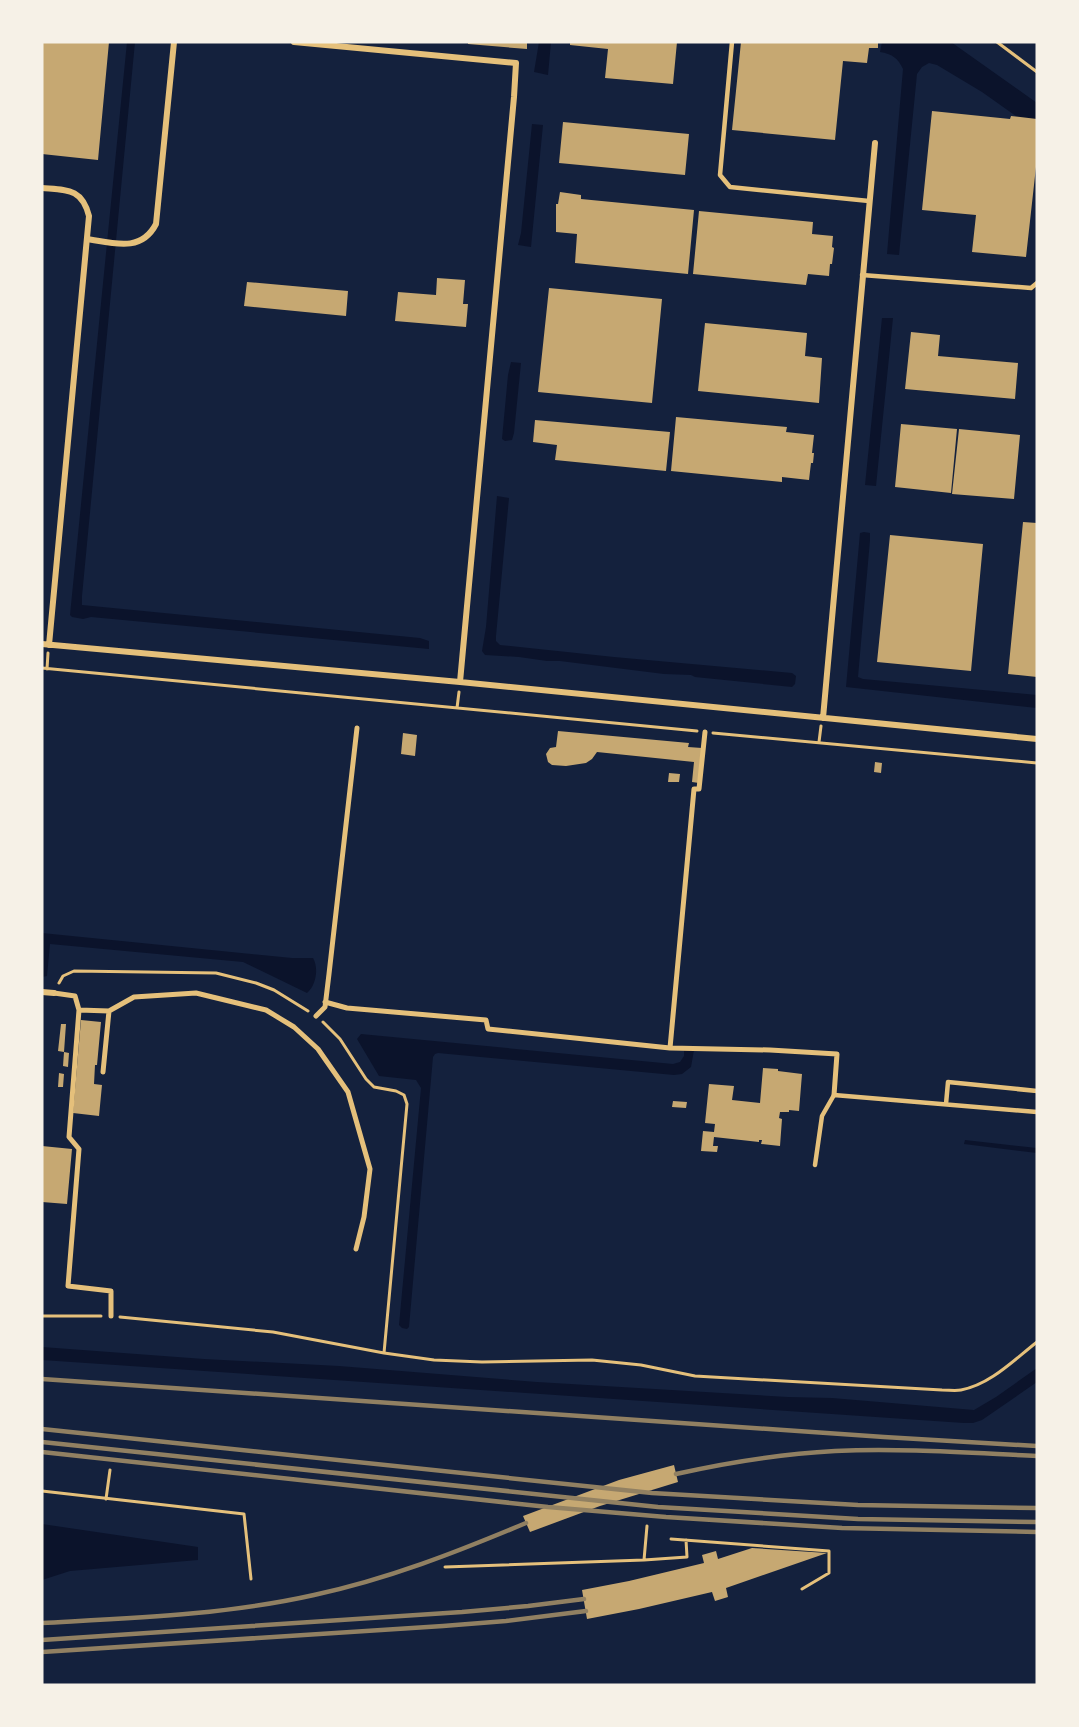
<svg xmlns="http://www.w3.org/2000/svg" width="1079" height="1727" viewBox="0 0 1079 1727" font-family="'IBM Plex Sans',sans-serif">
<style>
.water{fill:#0b132b}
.building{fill:#c6a872}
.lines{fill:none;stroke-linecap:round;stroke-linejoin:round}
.path{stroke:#e5c07b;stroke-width:3}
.service{stroke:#e5c07b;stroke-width:4.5}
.pedestrian{stroke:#e5c07b;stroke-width:5}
.minor{stroke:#e5c07b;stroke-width:6}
.rail{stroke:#918062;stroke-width:4.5}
</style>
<rect width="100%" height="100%" fill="#14213d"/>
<path class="water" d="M127,42H135L82,596V605L420,638L429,641V649L91,617L83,619L72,617L70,615Z
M539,42H551L548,75L534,72Z
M882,42H951L1037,103V131L982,92L937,65L929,63L922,67L917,74L899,255L887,254L903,69C898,58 892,54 880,52Z
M532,124L543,125L531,247L518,245L521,233Z
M882,318H893L876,486L865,485Z
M511,362L521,363L514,433L512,440L505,441L502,439L508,375Z
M497,496L509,498L496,636V641L500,645L614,657L792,673L796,676L795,684L792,687L695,677L691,675L664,674L560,661H547L519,657L485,655L482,651L486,627Z
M864,532L870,533V540L858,677L863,679L1037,695V708L846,687L860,533Z
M42,933L292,958H313C319,968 316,986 307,993L243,962L50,944L47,976L42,977Z
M361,1034L673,1064L680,1062L684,1056V1050H694L691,1067L682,1074L674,1075L438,1053L435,1054L433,1057L409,1327L407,1329L402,1328L399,1325L421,1088L416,1080L379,1076L357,1039Z
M965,1140L1037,1148V1153L964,1144Z
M42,1347L204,1359L339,1366L537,1382L788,1397L832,1398L974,1410L996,1397L1037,1368V1382L982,1420L973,1423H964L42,1360Z
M42,1524L198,1547V1560L70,1571L42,1580Z"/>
<path class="building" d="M42,42H109L98,160L42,154Z
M468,42H527V49L468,44Z
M570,42H677L673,84L605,78L608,49L570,45Z
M741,42L784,43L878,42V48H869L867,63L843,61L835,140L732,130Z
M932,111L1010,119L1011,116L1037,119V158L1026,257L972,252L976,215L922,210Z
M563,122L689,134L685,175L559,163Z
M560,192L581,195V199L694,210L688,274L575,263L577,234L556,232V204H558Z
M699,211L813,222L812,234L833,236L832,247L834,248L832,264H830L829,276L808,274L806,285L693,274Z
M437,278L465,280L463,304H468L466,327L395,321L398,292L436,295Z
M247,282L348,291L346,316L244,306Z
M549,288L662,299L652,403L538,392Z
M705,323L807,333L805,356L822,358L819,403L698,391Z
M911,332L940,335L938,356L1018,363L1015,399L905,389Z
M676,417L787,427L786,432L814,435L812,453H814L813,463H811L809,480L782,477V482L671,471Z
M535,420L670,432L666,471L555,460L557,445L533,442Z
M901,424L957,429L951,493L895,487Z
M959,429L1020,435L1014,499L952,494Z
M1023,522L1037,523V677L1008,674Z
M890,535L983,544L971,671L877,662Z
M558,731L689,743L688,747L702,748L699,783L692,782L694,762L597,752L592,759L586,763L566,766L552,765L548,762L546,754L550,748L556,747Z
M403,733L417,735L415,756L401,754Z
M875,762L882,763L881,773L874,772Z
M669,773L680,774L679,782H668Z
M81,1020L101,1022L97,1065H95L94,1084L102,1085L99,1116L73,1113Z
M61,1024H66L64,1052L58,1051Z
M64,1052L69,1053L68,1067L63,1066Z
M763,1068L778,1069V1071L802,1074L799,1111L789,1110V1112H780L779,1118L782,1119L780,1146L761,1144L762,1140H759V1142L714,1137L713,1146H718L717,1152L701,1151L703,1131L714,1132L715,1124L705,1123L709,1084L734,1086L732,1100L760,1103Z
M59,1073L64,1074L63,1087H58Z
M673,1101L687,1102L686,1108L672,1107Z
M42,1146L72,1149L67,1204L42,1202Z
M674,1465L678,1482L600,1506L530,1532L523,1516L619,1480Z
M752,1548L827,1553L726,1588L728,1597L715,1601L712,1592L639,1609L587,1619L582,1590L629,1581L704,1563L702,1555L716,1551L718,1559Z"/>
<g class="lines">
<path class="path" d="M997,42L1037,72
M42,668L697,731
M47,669L48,653
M457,708L459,692
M713,733L1037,763
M819,742L821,726
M59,983L63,976L74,971L216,973L256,983L274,990L308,1011
M323,1022L340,1039L366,1079L374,1087L396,1091L404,1095L407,1104L384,1353
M42,1316H101
M120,1317L273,1332L384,1353L434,1360L482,1362L592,1360L641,1365L695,1376L942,1390C949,1390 955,1391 961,1390C990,1385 1015,1359 1037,1342
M42,1491L244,1514L251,1579
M106,1499L110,1470
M671,1539L829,1551V1573L802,1589
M644,1560L647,1526
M445,1567L644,1560L687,1557L686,1540"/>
<path class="service" d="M732,42L720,175L730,187L869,201
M862,275L1031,288L1037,283
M946,1104L948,1082L1037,1091
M815,1165L822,1116L834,1095L1037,1112"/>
<path class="pedestrian" d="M54,993L75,996L79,1010L69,1137L79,1149L68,1286L111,1291V1316
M325,1002L347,1008L486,1020L488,1029L670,1048L770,1050L837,1054L834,1095
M79,1010L109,1011L134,997L196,993L266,1010L294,1027L318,1049L348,1092L370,1169L364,1217L356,1249
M316,1016L325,1007L329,974L357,728
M670,1048L694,789H699L705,732
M103,1072L109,1011"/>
<path class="minor" d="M294,42L516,63L514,97L460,682
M42,188C67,190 82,188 89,216L49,645
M87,239C113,243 141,253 156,224L174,42
M42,644L460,682L1037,739
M823,718L875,143
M42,992L54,993"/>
<path class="rail" d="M42,1379L884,1437L1037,1446
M42,1429L652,1493L858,1505L1037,1508
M42,1442L658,1507L858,1519L1037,1522
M42,1452L548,1507L666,1517L842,1528L1037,1532
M676,1474C729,1462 781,1454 835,1451C902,1448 970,1453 1037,1456
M42,1623C133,1618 225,1615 314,1595C388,1579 457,1552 526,1523
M42,1640L462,1612L528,1606L584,1599
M42,1652L443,1626L506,1621L586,1611"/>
</g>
<rect width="1079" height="1727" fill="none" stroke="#f6f1e7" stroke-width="87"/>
</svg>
